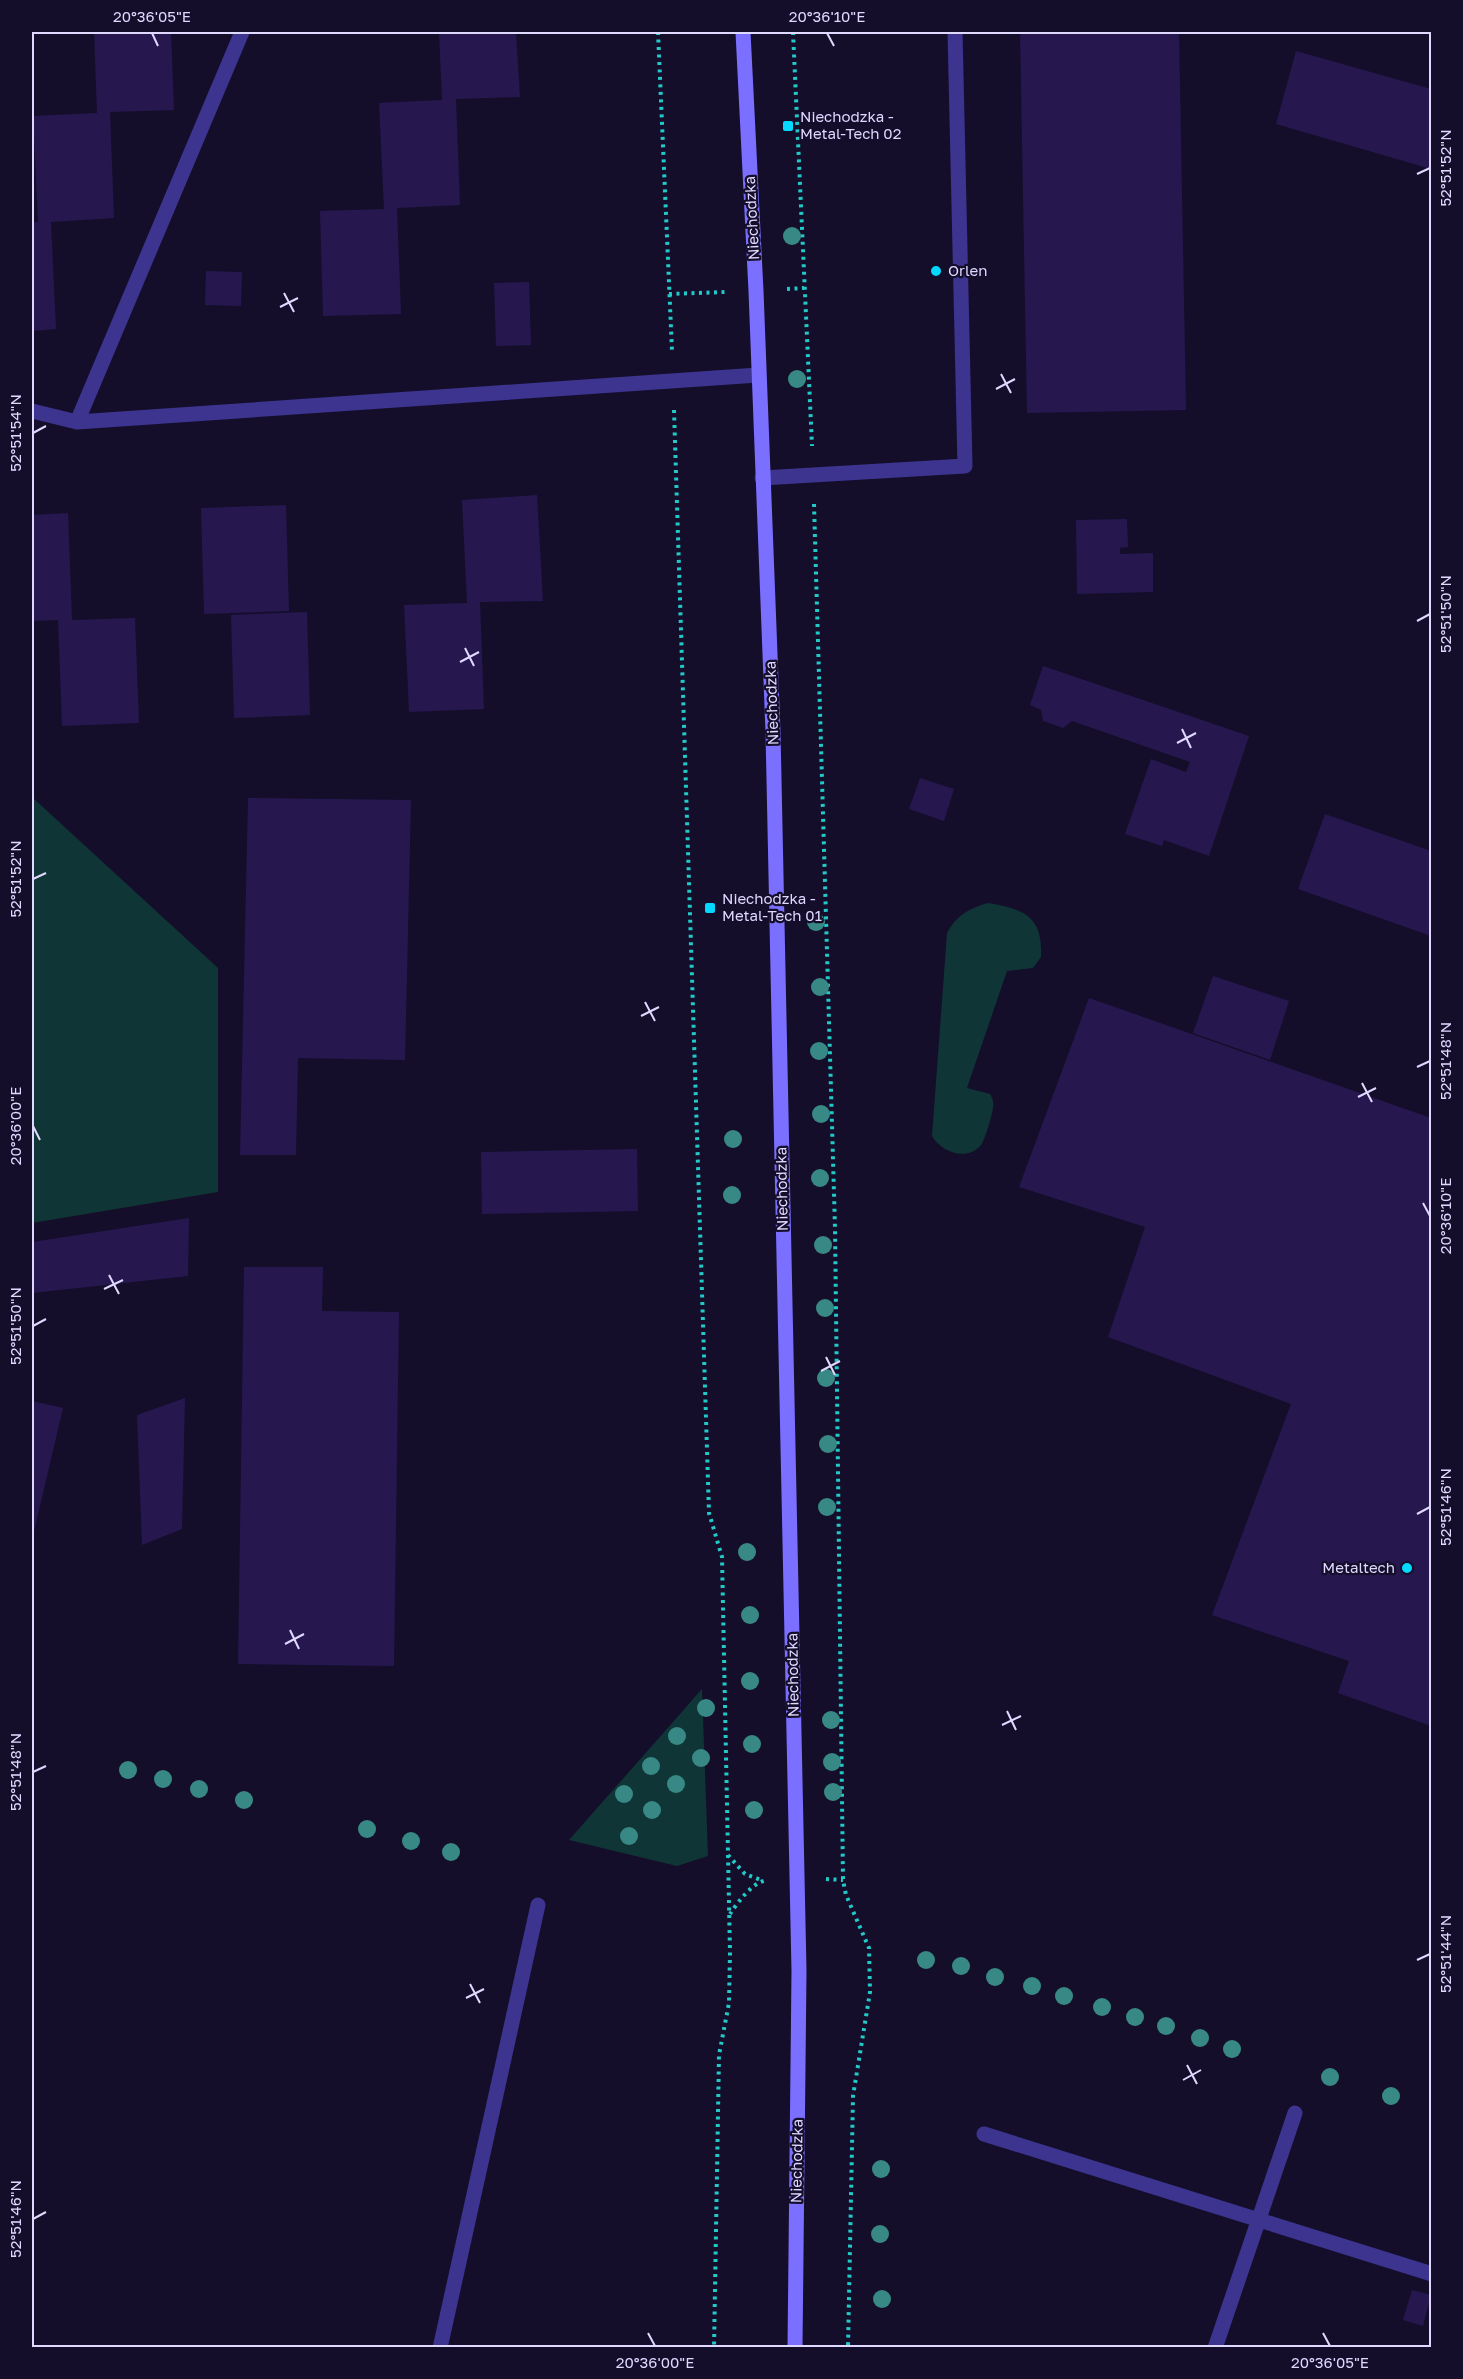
<svg xmlns="http://www.w3.org/2000/svg" width="1463" height="2379" viewBox="0 0 1463 2379" font-family="'Golos Text',sans-serif">
<style>
.green{fill:#103536}
.building{fill:#26184e}
.lines{fill:none;stroke-linecap:round;stroke-linejoin:round}
.path{stroke:#22c9c8;stroke-width:4;stroke-dasharray:3 4.5;stroke-linecap:butt}
.lane{stroke:#3c348f;stroke-width:15}
.secondary{stroke:#7b6fff;stroke-width:15}
.tree{fill:#388985}
.ticks{fill:none;stroke:#dfd8ff;stroke-width:2}
.poi-dot{fill:#04d8ff;stroke:#140e2b;stroke-width:2}
.labels{text-anchor:middle;stroke-width:4.5;stroke-linejoin:round;paint-order:stroke}
.poi-label{font-size:15px;fill:#dfd8ff;stroke:#140e2b;text-anchor:start}
.street-label{font-size:15px;fill:#dfd8ff;stroke:#140e2b}
.neatline{fill:none;stroke:#dfd8ff;stroke-width:2}
.ticks-label{font-size:15px;text-anchor:middle;fill:#dfd8ff}
</style>
<rect width="100%" height="100%" fill="#140e2b"/>
<path class="green" d="M32,797L218,968V1192L32,1223Z
M988,903C1024,909 1043,916 1041,957L1033,968L1007,971L967,1088L990,1094C993,1099 994,1103 993,1108C992,1115 985,1140 981,1145C967,1162 941,1152 932,1136L947,933C956,916 969,908 988,903Z
M702,1689L708,1856L677,1866L569,1840Z"/>
<path class="building" d="M94,32H171L174,110L110,112L114,218L51,222L56,329L32,331V222H38L33,116L97,113Z
M439,32H516L520,97L456,99L460,205L397,208L401,314L323,316L320,211L384,209L379,103L442,100Z
M1020,32H1179L1186,410L1027,413Z
M1296,51L1431,89V169L1276,124Z
M206,271L242,272L241,306L205,305Z
M529,282L531,345L496,346L494,283Z
M537,495L543,601L480,602L484,709L409,712L404,605L467,603L462,500Z
M286,505L289,611L204,614L201,508Z
M68,513L72,620L135,618L139,723L62,726L58,620L32,621V515Z
M1127,519L1128,547L1120,548V554L1153,553V592L1077,594L1076,520Z
M307,612L310,715L234,718L231,615Z
M1043,666L1249,736L1209,856L1164,840L1162,846L1125,834L1151,759L1186,772L1190,762L1072,721L1063,728L1043,721L1041,710L1030,705Z
M920,778L954,789L944,821L909,809Z
M248,798L411,800L405,1060L298,1058L296,1155H240Z
M1325,814L1431,851V936L1298,889Z
M1213,976L1289,1001L1270,1060L1193,1033Z
M1089,998L1431,1118V1726L1338,1693L1349,1661L1212,1615L1291,1404L1108,1337L1145,1227L1019,1187Z
M637,1149L638,1211L482,1214L481,1152Z
M189,1218L188,1276L32,1293V1242Z
M244,1267H323L322,1311L399,1312L394,1666L238,1664Z
M185,1398L182,1529L142,1545L137,1415Z
M32,1401L63,1408L32,1540Z
M1412,2290L1431,2295L1423,2326L1403,2320Z"/>
<g class="lines">
<path class="path" d="M658,32L672,351
M793,32L812,446
M787,289L804,288
M669,294L725,292
M674,410L709,1513L722,1557L730,1953L729,2003L719,2055L714,2348
M814,504L835,1228L843,1880L846,1895L869,1948L870,1992L853,2096L848,2348
M728,1855L745,1874L761,1880
M826,1879L843,1880
M730,1914C738,1902 753,1881 768,1880"/>
<path class="lane" d="M32,411L77,422L758,375
M77,422L242,32
M762,478L965,466L955,32
M984,2134L1432,2274
M440,2348L538,1905
M1215,2348L1295,2113"/>
<path class="secondary" d="M743,32L756,291L773,732L799,1971L795,2348"/>
</g>
<g class="tree">
<circle cx="792" cy="236" r="9"/>
<circle cx="797" cy="379" r="9"/>
<circle cx="816" cy="922" r="9"/>
<circle cx="820" cy="987" r="9"/>
<circle cx="819" cy="1051" r="9"/>
<circle cx="821" cy="1114" r="9"/>
<circle cx="733" cy="1139" r="9"/>
<circle cx="820" cy="1178" r="9"/>
<circle cx="732" cy="1195" r="9"/>
<circle cx="823" cy="1245" r="9"/>
<circle cx="825" cy="1308" r="9"/>
<circle cx="826" cy="1378" r="9"/>
<circle cx="828" cy="1444" r="9"/>
<circle cx="827" cy="1507" r="9"/>
<circle cx="747" cy="1552" r="9"/>
<circle cx="750" cy="1615" r="9"/>
<circle cx="750" cy="1681" r="9"/>
<circle cx="706" cy="1708" r="9"/>
<circle cx="831" cy="1720" r="9"/>
<circle cx="677" cy="1736" r="9"/>
<circle cx="752" cy="1744" r="9"/>
<circle cx="701" cy="1758" r="9"/>
<circle cx="832" cy="1762" r="9"/>
<circle cx="651" cy="1766" r="9"/>
<circle cx="128" cy="1770" r="9"/>
<circle cx="163" cy="1779" r="9"/>
<circle cx="676" cy="1784" r="9"/>
<circle cx="199" cy="1789" r="9"/>
<circle cx="833" cy="1792" r="9"/>
<circle cx="624" cy="1794" r="9"/>
<circle cx="244" cy="1800" r="9"/>
<circle cx="652" cy="1810" r="9"/>
<circle cx="754" cy="1810" r="9"/>
<circle cx="367" cy="1829" r="9"/>
<circle cx="629" cy="1836" r="9"/>
<circle cx="411" cy="1841" r="9"/>
<circle cx="451" cy="1852" r="9"/>
<circle cx="926" cy="1960" r="9"/>
<circle cx="961" cy="1966" r="9"/>
<circle cx="995" cy="1977" r="9"/>
<circle cx="1032" cy="1986" r="9"/>
<circle cx="1064" cy="1996" r="9"/>
<circle cx="1102" cy="2007" r="9"/>
<circle cx="1135" cy="2017" r="9"/>
<circle cx="1166" cy="2026" r="9"/>
<circle cx="1200" cy="2038" r="9"/>
<circle cx="1232" cy="2049" r="9"/>
<circle cx="1330" cy="2077" r="9"/>
<circle cx="1391" cy="2096" r="9"/>
<circle cx="881" cy="2169" r="9"/>
<circle cx="880" cy="2234" r="9"/>
<circle cx="882" cy="2299" r="9"/>
</g>
<path class="ticks" d="M152,33L158,46M827,33L834,46M1417,174L1430,168M284,293L294,312M280,307L298,298M1001,374L1011,393M996,389L1015,379M33,433L46,426M1417,621L1430,614M465,648L474,666M460,662L479,652M1182,729L1191,748M1177,743L1196,733M33,879L46,873M645,1002L655,1021M641,1016L659,1007M1417,1067L1430,1061M1362,1083L1372,1102M1358,1097L1376,1088M33,1126L40,1140M1423,1203L1430,1216M109,1275L119,1294M104,1289L123,1280M33,1326L46,1319M826,1357L835,1375M821,1371L840,1361M1417,1514L1430,1507M290,1630L299,1649M285,1644L304,1634M1007,1711L1016,1730M1002,1725L1021,1716M33,1772L46,1766M1417,1960L1430,1954M470,1984L480,2003M466,1998L484,1989M1187,2065L1197,2084M1183,2080L1201,2070M33,2219L46,2212M648,2333L655,2346M1323,2333L1330,2346"/>
<g class="poi-dot">
<rect x="782" y="120" width="12" height="12" rx="3"/>
<circle cx="936" cy="271" r="6"/>
<rect x="704" y="902" width="12" height="12" rx="3"/>
<circle cx="1407" cy="1568" r="6"/>
</g>
<g class="labels">
<g class="poi-label">
<text x="800" y="122">Niechodzka -<tspan x="800" dy="17">Metal-Tech 02</tspan></text>
<text x="948" y="276">Orlen</text>
<text x="722" y="904">Niechodzka -<tspan x="722" dy="17">Metal-Tech 01</tspan></text>
<text x="1395" y="1573" text-anchor="end">Metaltech</text>
</g>
<g class="street-label">
<text transform="translate(752 218) rotate(-93)" y="5">Niechodzka</text>
<text transform="translate(772 703) rotate(-92)" y="5">Niechodzka</text>
<text transform="translate(782 1189) rotate(-91)" y="5">Niechodzka</text>
<text transform="translate(793 1675) rotate(-91)" y="5">Niechodzka</text>
<text transform="translate(797 2161) rotate(-89)" y="5">Niechodzka</text>
</g>
</g>
<rect width="1463" height="2379" fill="none" stroke="#140e2b" stroke-width="66"/>
<rect x="33" y="33" width="1397" height="2313" class="neatline"/>
<g class="ticks-label">
<text x="152" y="22">20°36'05"E</text>
<text x="827" y="22">20°36'10"E</text>
<text transform="translate(1446 168) rotate(-90)" y="5">52°51'52"N</text>
<text transform="translate(16 433) rotate(-90)" y="5">52°51'54"N</text>
<text transform="translate(1446 614) rotate(-90)" y="5">52°51'50"N</text>
<text transform="translate(16 879) rotate(-90)" y="5">52°51'52"N</text>
<text transform="translate(1446 1061) rotate(-90)" y="5">52°51'48"N</text>
<text transform="translate(16 1126) rotate(-90)" y="5">20°36'00"E</text>
<text transform="translate(1446 1216) rotate(-90)" y="5">20°36'10"E</text>
<text transform="translate(16 1326) rotate(-90)" y="5">52°51'50"N</text>
<text transform="translate(1446 1507) rotate(-90)" y="5">52°51'46"N</text>
<text transform="translate(16 1772) rotate(-90)" y="5">52°51'48"N</text>
<text transform="translate(1446 1954) rotate(-90)" y="5">52°51'44"N</text>
<text transform="translate(16 2219) rotate(-90)" y="5">52°51'46"N</text>
<text x="655" y="2368">20°36'00"E</text>
<text x="1330" y="2368">20°36'05"E</text>
</g>
</svg>
